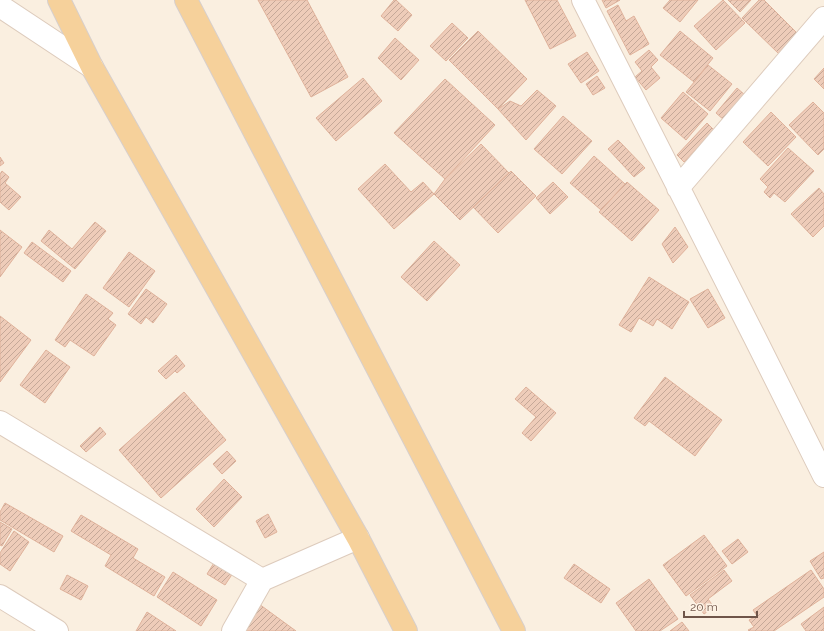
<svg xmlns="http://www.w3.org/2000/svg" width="824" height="631" viewBox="0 0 824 631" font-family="Raleway,sans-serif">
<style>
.building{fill:url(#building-hatch);stroke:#dfb29b}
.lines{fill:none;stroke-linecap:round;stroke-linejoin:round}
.minor-casing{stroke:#ddcbbc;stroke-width:24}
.major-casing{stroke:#d7cfcc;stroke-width:24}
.minor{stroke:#fff;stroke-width:22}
.major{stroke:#f6d19b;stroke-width:22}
</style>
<defs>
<pattern id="building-hatch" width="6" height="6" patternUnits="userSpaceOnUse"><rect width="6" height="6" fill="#eeccb9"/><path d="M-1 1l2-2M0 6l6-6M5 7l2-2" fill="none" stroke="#c5a898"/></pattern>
</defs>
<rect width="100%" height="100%" fill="#faefe0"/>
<path class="building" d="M258,0H307L348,77L311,97Z
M394,0H396L412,15L398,31L381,16Z
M525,0H557L576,36L550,49Z
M602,0H620L606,8Z
M670,0H698L680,22L663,8Z
M723,0L745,23L716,50L694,26Z
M728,0H751L740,12Z
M759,0H764L799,35L780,55L742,18Z
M618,5L626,21L634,16L649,44L630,55L607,11Z
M452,23L468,38L446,61L430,46Z
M478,31L527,79L498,109L449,60Z
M680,31L713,58L694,82L660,55Z
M395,38L419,60L401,80L378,58Z
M649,50L658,60L651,67L660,78L646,90L635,77L642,71L635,62Z
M587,52L599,71L581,83L568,64Z
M708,65L732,84L710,111L686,92Z
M824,68V89L814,79Z
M597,76L605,88L593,95L586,84Z
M363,78L382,101L336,141L316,118Z
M445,79L495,125L445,179L394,133Z
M737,88L745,95L724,120L716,113Z
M537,90L556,106L526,140L498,109L510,101L521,106Z
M683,92L708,114L686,140L661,118Z
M813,102L824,113V149L818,155L789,125Z
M771,112L796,137L768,166L743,142Z
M563,116L592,141L562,174L534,149Z
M707,123L714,130L684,162L677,155Z
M618,140L645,168L634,177L608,149Z
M481,144L509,173L460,220L434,194L445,179Z
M788,148L814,171L785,202L774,193L770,198L764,192L768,187L760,179Z
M594,156L625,184L601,210L570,183Z
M0,157L4,163L0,166Z
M385,164L411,192L423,182L434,194L394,229L358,189Z
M2,171L9,177L5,183L21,197L9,210L0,202V174Z
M511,171L536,196L498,233L473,207Z
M553,182L568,197L550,214L536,198Z
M627,182L659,210L632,241L599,212Z
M819,188L824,194V226L813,237L791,214Z
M95,222L106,231L75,269L41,241L49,230L72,249Z
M675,227L688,247L673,263L662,244Z
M0,230L22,247L0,277Z
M434,241L460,265L427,301L401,277Z
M32,242L71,271L63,282L24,253Z
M129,252L155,271L129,307L103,288Z
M649,277L689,302L672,329L657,319L653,326L639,318L631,332L619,325Z
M146,289L167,304L153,323L146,317L141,324L128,314Z
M708,289L725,318L708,328L690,299Z
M86,294L113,313L108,319L116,325L94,356L70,340L65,347L55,340Z
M0,316L31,340L0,382Z
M46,350L70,367L45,403L20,385Z
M176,355L185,366L177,373L175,371L166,379L158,371Z
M665,377L722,420L695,456L649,421L645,426L634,418Z
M526,387L556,413L531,441L522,433L536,417L515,399Z
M184,392L226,440L161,498L119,450Z
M100,427L106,434L86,452L80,446Z
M227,451L236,461L222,474L213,464Z
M224,479L242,497L214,527L196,509Z
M5,503L63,536L54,552L0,520V512Z
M268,514L277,532L265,538L256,521Z
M81,515L138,549L133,558L165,577L154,596L105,566L111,555L71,531Z
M0,522L12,529L2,546L0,545Z
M14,531L29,542L10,571L0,564V553Z
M704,535L727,566L686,596L663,565Z
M738,539L748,552L732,564L722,551Z
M824,552V578L821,579L810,561Z
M217,558L235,570L225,585L207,574Z
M574,564L610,589L601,603L564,578Z
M724,570L732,581L708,599L714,607L704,614L690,595Z
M811,570L824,589V597L774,631H749L748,630L754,627L749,620L757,616L753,610Z
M173,572L217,600L201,626L157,597Z
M67,575L88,586L81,600L60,589Z
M649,579L678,619L660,631H636L616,603Z
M259,604L296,631H240Z
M824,607V631H806L801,624Z
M147,612L176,631H136Z
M682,622L689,631H670Z"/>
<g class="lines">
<g class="minor-casing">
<path id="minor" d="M583,0L755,338L824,476
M0,6L92,67
M678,188L824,18
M0,422L262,580L358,538
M0,596L57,631
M233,631L262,580"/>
</g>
<g class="major-casing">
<path id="major" d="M59,0L92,67L358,538L406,631
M186,0L514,631"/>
</g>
<use href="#minor" class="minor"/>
<use href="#major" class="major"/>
</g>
<path d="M684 611v6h73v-6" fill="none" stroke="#6f5549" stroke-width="2"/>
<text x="690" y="611" font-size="12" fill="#6f5549" stroke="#fef3e5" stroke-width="3" paint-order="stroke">20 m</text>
</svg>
